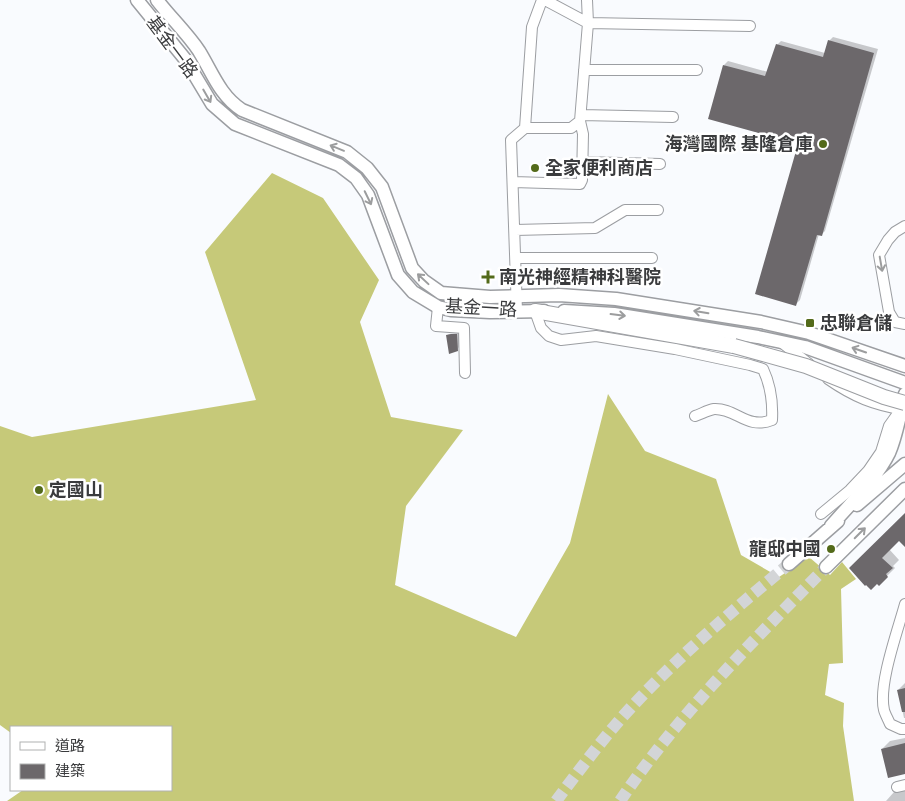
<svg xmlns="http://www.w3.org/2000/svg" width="905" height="801" viewBox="0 0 905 801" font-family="Overpass,'Noto Sans TC',sans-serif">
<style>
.forest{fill:#c6c979}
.shadow{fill:#0003}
.building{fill:#6c686b}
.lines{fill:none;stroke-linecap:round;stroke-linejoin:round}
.major-tunnel{stroke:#d3d5d7;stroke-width:12;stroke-dasharray:12 6;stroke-linecap:butt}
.minor-casing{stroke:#9c9ea2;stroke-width:12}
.major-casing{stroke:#9c9ea2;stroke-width:15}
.highway-casing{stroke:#9c9ea2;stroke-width:16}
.minor{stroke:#fff;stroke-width:10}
.major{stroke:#fff;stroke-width:12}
.highway{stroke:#fff;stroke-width:14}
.highway-bridge-casing{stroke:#9c9ea2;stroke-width:16;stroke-linecap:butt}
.highway-bridge{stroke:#fff;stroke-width:14}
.oneway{stroke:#9c9d9e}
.poi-dot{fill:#536a1a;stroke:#fff;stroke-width:2}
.labels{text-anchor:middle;stroke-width:5;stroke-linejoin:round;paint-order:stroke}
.street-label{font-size:18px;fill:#3a3b3d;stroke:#fff}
.poi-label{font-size:18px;font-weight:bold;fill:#3a3b3d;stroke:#fff;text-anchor:start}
</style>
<rect width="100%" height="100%" fill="#f9fbfe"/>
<path class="forest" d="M272,173L323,198L379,280L360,322L391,417L463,430L406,506L395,585L516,637L570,543L608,394L645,451L716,479L741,555L779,577L809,557L830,575L842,562L856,579L841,589L843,663L829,664L825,695L844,703L843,726L854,801H7L23,790H171V727H11V733L0,725V426L32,437L256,400L205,252Z"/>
<path class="shadow" d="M833,37L878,49L825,231L821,235L819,234L800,300L796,304L799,143L724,65L728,61L768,72L777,45L781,41L825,53L829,41Z
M459,333V347L457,350L447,336L449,334Z
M905,514V545L899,539L889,549L899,560L893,566L895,568L879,584L877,582L866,583Z
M905,683V718H904L898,690Z
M905,738V773L882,749L890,741Z
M905,790V801H886L894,792Z"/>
<path class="building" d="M828,40L874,53L822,236L817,235L796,306L755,294L798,144L708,119L723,65L765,76L776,44L823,57Z
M451,334H457L458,351L449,354L446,335Z
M905,513V547L899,541L882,558L893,568L886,574L888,577L879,586L877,584L871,590L866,585L865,586L849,568Z
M905,688V712H902L897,690Z
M905,743V774L888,778L881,749Z"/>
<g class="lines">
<path class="major-tunnel" d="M556,801C578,772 600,742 625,714C675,659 732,611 789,564
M620,801C678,715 753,641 826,567"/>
<g class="minor-casing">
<path id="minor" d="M545,0L588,23L750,26
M584,70H697
M581,115L673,117
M525,128L532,27L542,0
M582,162L660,164
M513,182L580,184L582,180L583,134L580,121
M905,226L895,232L888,240L879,255L889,312L895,322L905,324
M515,230L595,228L625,210H658
M516,258H652
M438,307L436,326L464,328L465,373
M517,311L511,140L525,128H571L580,121L588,23L587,0
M535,311L541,328L549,336L561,340L596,336L675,349L750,365L763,369C771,386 773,402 772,420C747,430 736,408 714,409C708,410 701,414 695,416
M781,342L809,364
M828,379C854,397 874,405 905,410
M821,514L850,490L868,471L881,452L889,426L899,412
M905,604C898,630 878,684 884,710C885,714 888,719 890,724L901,729H905
M897,787L905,785"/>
</g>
<g class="major-casing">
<path id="major" d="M137,0L185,59L212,104L235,124L339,165L356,178L368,195L398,275L413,292L438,307L451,310L490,312L544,311
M157,0C170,17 187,33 199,51C212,72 220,96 242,110L347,152L367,168L382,187L412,268L424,281L441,293L490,297L559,295L616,299L761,322L809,333L905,366
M564,311L614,314L758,337L805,347L905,383
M857,505L905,464
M831,526C849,505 877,478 889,453C897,435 900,413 905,394
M789,564L838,521
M826,567L905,489"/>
</g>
<g class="highway-casing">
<path id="highway" d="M535,311L734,346"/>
</g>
<use href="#minor" class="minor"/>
<use href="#major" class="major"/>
<use href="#highway" class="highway"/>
<g class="highway-bridge-casing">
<path id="highway-bridge" d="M734,346L806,366L884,397L905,403"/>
</g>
<use href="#highway-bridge" class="highway-bridge"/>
</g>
<defs><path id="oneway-shaft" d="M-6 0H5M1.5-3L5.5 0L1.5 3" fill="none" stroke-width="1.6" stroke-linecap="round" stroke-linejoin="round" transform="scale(1.25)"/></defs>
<g class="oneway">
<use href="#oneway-shaft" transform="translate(207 96) rotate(60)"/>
<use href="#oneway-shaft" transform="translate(337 148) rotate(-158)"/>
<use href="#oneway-shaft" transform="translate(368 198) rotate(64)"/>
<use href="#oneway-shaft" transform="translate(881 264) rotate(80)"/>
<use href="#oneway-shaft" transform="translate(423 279) rotate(-137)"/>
<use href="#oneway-shaft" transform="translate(701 312) rotate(-171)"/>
<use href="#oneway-shaft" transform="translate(618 315) rotate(7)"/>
<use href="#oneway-shaft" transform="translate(859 350) rotate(-161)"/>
<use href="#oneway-shaft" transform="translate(860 533) rotate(-45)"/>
</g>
<g class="poi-dot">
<circle cx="823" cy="144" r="5"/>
<circle cx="535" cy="168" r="5"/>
<path d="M485.5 269.5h5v5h5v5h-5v5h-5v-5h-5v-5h5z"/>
<rect x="805" y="318" width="10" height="10" rx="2.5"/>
<circle cx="39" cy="490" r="5"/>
<circle cx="831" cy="549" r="5"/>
</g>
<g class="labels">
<g class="street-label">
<text transform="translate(172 47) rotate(53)" y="6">基金一路</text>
<text transform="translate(481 308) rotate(3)" y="6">基金一路</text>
</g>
<g class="poi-label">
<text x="813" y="150" text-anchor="end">海灣國際 基隆倉庫</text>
<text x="545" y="174">全家便利商店</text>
<text x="499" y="283">南光神經精神科醫院</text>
<text x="820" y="329">忠聯倉儲</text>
<text x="49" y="496">定國山</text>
<text x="821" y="555" text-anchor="end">龍邸中國</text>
</g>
</g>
<rect x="10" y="726" width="162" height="65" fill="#ffffff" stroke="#b0b1b1"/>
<rect x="20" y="742" width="25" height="8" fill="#ffffff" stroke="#b0b1b1"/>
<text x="55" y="751" font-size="15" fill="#3a3b3d">道路</text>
<rect x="20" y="764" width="25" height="15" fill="#6c686b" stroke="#b0b1b1"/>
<text x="55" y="776" font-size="15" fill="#3a3b3d">建築</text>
</svg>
